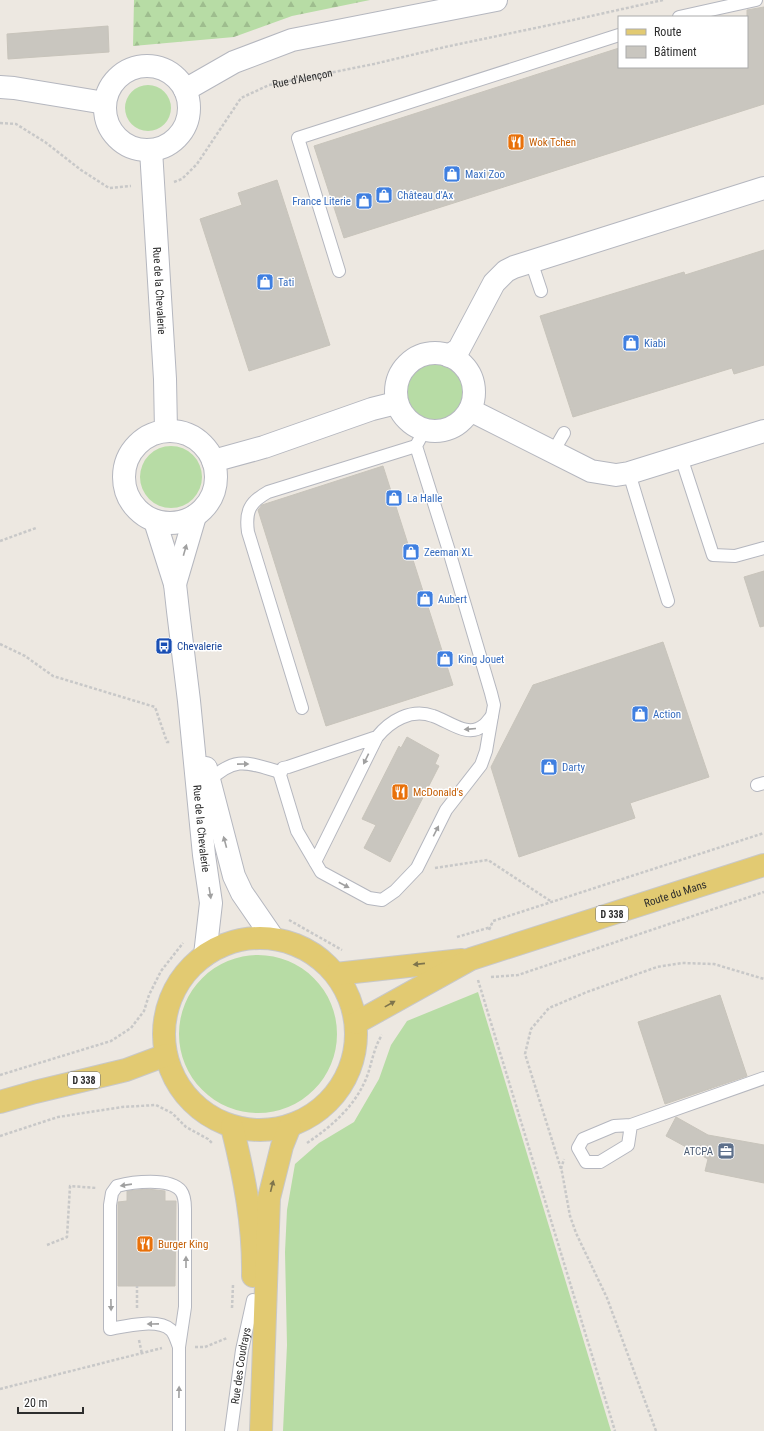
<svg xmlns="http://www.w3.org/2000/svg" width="764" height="1431" viewBox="0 0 764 1431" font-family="'Roboto Condensed',sans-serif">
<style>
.grass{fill:#b7dca5}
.forest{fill:url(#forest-firs)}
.building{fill:#c9c6bf;stroke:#c8c4bb}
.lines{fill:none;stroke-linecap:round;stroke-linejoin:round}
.lane-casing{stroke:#b5b7bf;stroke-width:14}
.street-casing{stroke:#b5b7bf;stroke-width:24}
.primary-casing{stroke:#c8c8c8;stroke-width:24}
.path{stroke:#c8c8c8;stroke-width:2.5;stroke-dasharray:3 2;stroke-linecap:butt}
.lane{stroke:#fff;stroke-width:12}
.street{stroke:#fff;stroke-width:22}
.primary{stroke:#e2ca72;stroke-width:22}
.oneway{fill:#a0a0a0}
.oneway2{fill:#7e744c}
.labels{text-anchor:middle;stroke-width:3;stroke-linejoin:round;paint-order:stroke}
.shield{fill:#fff;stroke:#6c6c6c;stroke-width:1}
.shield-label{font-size:10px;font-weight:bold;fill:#2d2d2d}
.street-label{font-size:11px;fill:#2d2d2d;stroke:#fff}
.food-label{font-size:11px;fill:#c56008;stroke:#fff;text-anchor:start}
.shop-label{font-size:11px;fill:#366cbe;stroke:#fff;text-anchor:start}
.transit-label{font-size:11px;fill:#164399;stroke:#fff;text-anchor:start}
.service-label{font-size:11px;fill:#4e5e75;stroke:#fff;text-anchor:end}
</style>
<defs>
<pattern id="forest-firs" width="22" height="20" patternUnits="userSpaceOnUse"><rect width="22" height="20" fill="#b7dca5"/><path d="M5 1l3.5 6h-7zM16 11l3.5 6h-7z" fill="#9ebd8e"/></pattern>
</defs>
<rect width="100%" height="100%" fill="#ede8e1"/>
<path class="grass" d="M125 108a23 23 0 1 1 46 0a23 23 0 1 1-46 0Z
M406 392a29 29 0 1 1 58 0a29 29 0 1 1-58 0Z
M140 477a31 31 0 1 1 62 0a31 31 0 1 1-62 0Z
M179 1034a79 79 0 1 1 158 0a79 79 0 1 1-158 0Z
M478,992L611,1431H283L287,1345L285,1252L287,1210L295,1164L319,1143L354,1122L379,1079L391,1045L407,1021Z"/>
<path class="forest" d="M134,0H370L292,16L234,37L133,46Z"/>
<path class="building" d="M764,7V104L344,238L314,146L619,48V67H747V10Z
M108,26L109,52L8,59L7,34Z
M277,180L330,345L249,371L200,219L242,205L238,193Z
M764,250V365L734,374L732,368L573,417L540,316L684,272L685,275Z
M383,466L453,685L326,726L258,510L262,505Z
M764,571V626L760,627L744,577Z
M663,642L709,777L630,803L635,818L519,857L491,767L533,685Z
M407,737L439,755L435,764L439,766L390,862L364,848L376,825L362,819L399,746L401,748Z
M720,995L747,1076L665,1104L638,1022Z
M676,1117L708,1135L764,1145V1183L705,1171L708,1159L666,1136Z
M147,1189L165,1191V1201H176L175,1286H118V1202L127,1201V1191Z"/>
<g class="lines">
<g class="lane-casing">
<g id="lane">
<path d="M679,17L756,0"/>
<path d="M531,261L541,291"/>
<path d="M339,271L298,138L619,35"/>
<path d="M424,431L416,446L449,551L491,693L494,705L492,716"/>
<path d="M553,452L564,433"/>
<path d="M681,457L713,555L735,556L764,548"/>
<path d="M629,473L668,601"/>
<path d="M302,708L248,532C245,511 250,502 268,492L416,446"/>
<path d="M209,781C236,755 248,763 280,772"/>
<path d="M757,785L764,783"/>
<path d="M315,862L377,737C390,721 411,708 433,716C449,721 468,739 484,725C487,723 489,719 492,716L486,751L481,765L446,810L417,868L395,891L382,900L369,898L321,872L297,831L280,775L283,768L288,767L377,737"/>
<path d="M631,1125L628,1145L600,1162H586L578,1148L583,1139L614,1126L631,1125L764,1078"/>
<path d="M179,1431V1347L185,1307V1209C185,1203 184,1195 181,1191C170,1177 132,1182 117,1186L112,1193L110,1205V1329C126,1326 158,1318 171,1330C175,1334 177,1342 179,1347"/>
<path id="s2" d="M231,1431L242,1350L253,1300"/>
</g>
</g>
<g class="street-casing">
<g id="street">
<circle cx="147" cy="108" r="42"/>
<path d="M0,87L14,88L105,103"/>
<path d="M185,90L234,62L292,40L496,0"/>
<path id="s3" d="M151,150L165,379L166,431"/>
<circle cx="435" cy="392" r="39"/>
<path d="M449,356L459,349L494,283L506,271L514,267L764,188"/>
<path d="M470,410L591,471L616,475L629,473L764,431"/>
<circle cx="170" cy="477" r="46"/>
<path d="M213,461L264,447L372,409L396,403"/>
<path id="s4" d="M155,521L175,584L178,611L189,701L204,855L211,903L205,955"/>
<path d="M175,584L195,516"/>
<path d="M206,768L234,876L242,893L273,938"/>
</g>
</g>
<g class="primary-casing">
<g id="primary">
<circle cx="260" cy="1034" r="96"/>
<path d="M336,974L462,960"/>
<path id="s5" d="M356,1023L471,959L764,865"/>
<path d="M0,1102L35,1092L126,1070L166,1055"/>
<path d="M232,1127C244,1175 254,1225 253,1276"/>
<path d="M261,1431L269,1198L282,1146L290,1126"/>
</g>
</g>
<g class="path">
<path d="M0,123L16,124L45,142L81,170L109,188L131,186"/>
<path id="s1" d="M174,182L182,179L197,164L241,98L269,85L374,64L445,47L564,22L663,0"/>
<path d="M0,541L36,528"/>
<path d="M0,644L25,656L53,676L155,707L167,742H171"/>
<path d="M435,868L488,860L552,902"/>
<path d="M289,920L342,950"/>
<path d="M489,930L493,921L764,833"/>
<path d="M457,937L491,927"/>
<path d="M491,977L518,975L764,892"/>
<path d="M478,980L615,1431"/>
<path d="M0,1075L111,1041L131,1028L144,1011L149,995L161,971L183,943"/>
<path d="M0,1136L58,1117L122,1107L156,1105L172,1113L186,1127L208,1139L213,1144"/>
<path d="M307,1143C332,1126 354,1107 366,1079C372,1064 373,1049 382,1035"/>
<path d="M561,1169L564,1159"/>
<path d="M47,1245L67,1237L70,1186L97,1188"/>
<path d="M137,1308V1286"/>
<path d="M232,1308L233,1285"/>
<path d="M139,1340L142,1354"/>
<path d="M195,1347H205L227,1338"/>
<path d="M0,1389L162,1348"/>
<path d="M656,1431L607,1298L576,1233L570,1216L562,1172L525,1054L531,1029L549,1008L587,992L657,967L682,963L714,964L764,979"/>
</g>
<use href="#lane" class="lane"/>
<use href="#street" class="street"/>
<use href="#primary" class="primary"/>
</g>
<defs><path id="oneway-solid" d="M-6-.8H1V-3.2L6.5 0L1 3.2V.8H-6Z"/></defs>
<g class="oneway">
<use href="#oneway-solid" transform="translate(185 550) rotate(-74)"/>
<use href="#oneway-solid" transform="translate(470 729) rotate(175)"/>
<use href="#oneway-solid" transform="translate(366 759) rotate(116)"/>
<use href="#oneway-solid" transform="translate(243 764) rotate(-1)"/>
<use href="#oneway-solid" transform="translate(436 831) rotate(-63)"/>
<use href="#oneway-solid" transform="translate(225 842) rotate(-105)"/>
<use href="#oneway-solid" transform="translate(344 885) rotate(28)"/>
<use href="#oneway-solid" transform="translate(210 893) rotate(81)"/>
<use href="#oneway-solid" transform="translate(126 1185) rotate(172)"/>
<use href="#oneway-solid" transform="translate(186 1262) rotate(-90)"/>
<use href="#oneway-solid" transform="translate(111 1305) rotate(89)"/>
<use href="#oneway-solid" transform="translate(153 1324) rotate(179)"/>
<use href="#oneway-solid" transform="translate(179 1392) rotate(-89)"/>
</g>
<g class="oneway2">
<use href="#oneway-solid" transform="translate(419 964) rotate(174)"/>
<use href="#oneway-solid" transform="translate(390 1004) rotate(-29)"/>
<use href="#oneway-solid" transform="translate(272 1186) rotate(-76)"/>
</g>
<defs>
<g id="restaurant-square" transform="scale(0.9)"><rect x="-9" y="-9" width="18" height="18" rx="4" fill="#e8710a" stroke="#fff"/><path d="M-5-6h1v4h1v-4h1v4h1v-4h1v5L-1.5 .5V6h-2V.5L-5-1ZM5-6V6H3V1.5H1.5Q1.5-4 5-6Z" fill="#fff"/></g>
<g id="shop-square" transform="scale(0.9)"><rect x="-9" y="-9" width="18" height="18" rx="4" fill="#3f7fe0" stroke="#fff"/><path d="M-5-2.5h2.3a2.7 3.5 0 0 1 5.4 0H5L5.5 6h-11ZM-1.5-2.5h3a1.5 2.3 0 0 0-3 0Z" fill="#fff"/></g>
<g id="bus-square" transform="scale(0.9)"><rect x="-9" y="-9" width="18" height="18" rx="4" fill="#1a4fb4" stroke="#fff"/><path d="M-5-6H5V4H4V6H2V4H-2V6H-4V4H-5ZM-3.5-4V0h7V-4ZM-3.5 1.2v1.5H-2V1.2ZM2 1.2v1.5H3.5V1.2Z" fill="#fff"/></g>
<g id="office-square" transform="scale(0.9)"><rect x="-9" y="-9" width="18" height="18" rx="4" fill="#5c6f8a" stroke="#fff"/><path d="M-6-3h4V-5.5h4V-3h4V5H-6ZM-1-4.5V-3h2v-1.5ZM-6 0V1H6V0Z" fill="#fff"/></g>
</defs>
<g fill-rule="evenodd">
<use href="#restaurant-square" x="516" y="142"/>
<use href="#shop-square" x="452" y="174"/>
<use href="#shop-square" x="384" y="195"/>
<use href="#shop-square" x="364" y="201"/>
<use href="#shop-square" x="265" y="282"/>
<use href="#shop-square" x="631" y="343"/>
<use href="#shop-square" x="394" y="498"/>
<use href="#shop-square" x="411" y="552"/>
<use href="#shop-square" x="425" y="599"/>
<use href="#bus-square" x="164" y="646"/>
<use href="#shop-square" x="445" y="659"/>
<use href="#shop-square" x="640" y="714"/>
<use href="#shop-square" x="549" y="767"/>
<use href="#restaurant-square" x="400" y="792"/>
<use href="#office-square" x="726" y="1151"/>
<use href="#restaurant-square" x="145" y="1244"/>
</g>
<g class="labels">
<g class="shield">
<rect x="596" y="906" width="32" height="16" rx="3"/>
<rect x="68" y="1072" width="32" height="16" rx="3"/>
</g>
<g class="shield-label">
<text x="612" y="918">D 338</text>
<text x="84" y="1084">D 338</text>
</g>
<g class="street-label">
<text dy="4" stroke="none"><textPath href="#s1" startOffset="174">Rue d'Alençon</textPath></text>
<text dy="4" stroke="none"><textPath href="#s3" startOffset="141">Rue de la Chevalerie</textPath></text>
<text dy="4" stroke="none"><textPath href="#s4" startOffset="312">Rue de la Chevalerie</textPath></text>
<text dy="4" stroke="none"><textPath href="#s5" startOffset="346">Route du Mans</textPath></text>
<text dy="4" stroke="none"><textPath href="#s2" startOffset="66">Rue des Coudrays</textPath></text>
</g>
<g class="food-label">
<text x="529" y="146">Wok Tchen</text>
<text x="413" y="796">McDonald's</text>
<text x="158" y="1248">Burger King</text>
</g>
<g class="shop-label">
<text x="465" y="178">Maxi Zoo</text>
<text x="397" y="199">Château d'Ax</text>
<text x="351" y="205" text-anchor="end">France Literie</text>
<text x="278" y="286">Tati</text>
<text x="644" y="347">Kiabi</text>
<text x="407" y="502">La Halle</text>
<text x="424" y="556">Zeeman XL</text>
<text x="438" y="603">Aubert</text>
<text x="458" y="663">King Jouet</text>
<text x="653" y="718">Action</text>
<text x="562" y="771">Darty</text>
</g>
<g class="transit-label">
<text x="177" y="650">Chevalerie</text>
</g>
<g class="service-label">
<text x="713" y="1155">ATCPA</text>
</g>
</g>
<rect x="618" y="16" width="130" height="52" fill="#ffffff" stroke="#ababab"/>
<rect x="626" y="29" width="20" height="6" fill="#e2ca72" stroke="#ababab"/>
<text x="654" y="36" font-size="12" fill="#2d2d2d">Route</text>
<rect x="626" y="46" width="20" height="12" fill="#c9c6bf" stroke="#ababab"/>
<text x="654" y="56" font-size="12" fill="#2d2d2d">Bâtiment</text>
<path d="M18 1407v6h65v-6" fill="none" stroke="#2d2d2d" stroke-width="2"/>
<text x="24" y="1407" font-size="12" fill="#2d2d2d" stroke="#ffffff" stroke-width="3" paint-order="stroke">20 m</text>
</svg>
